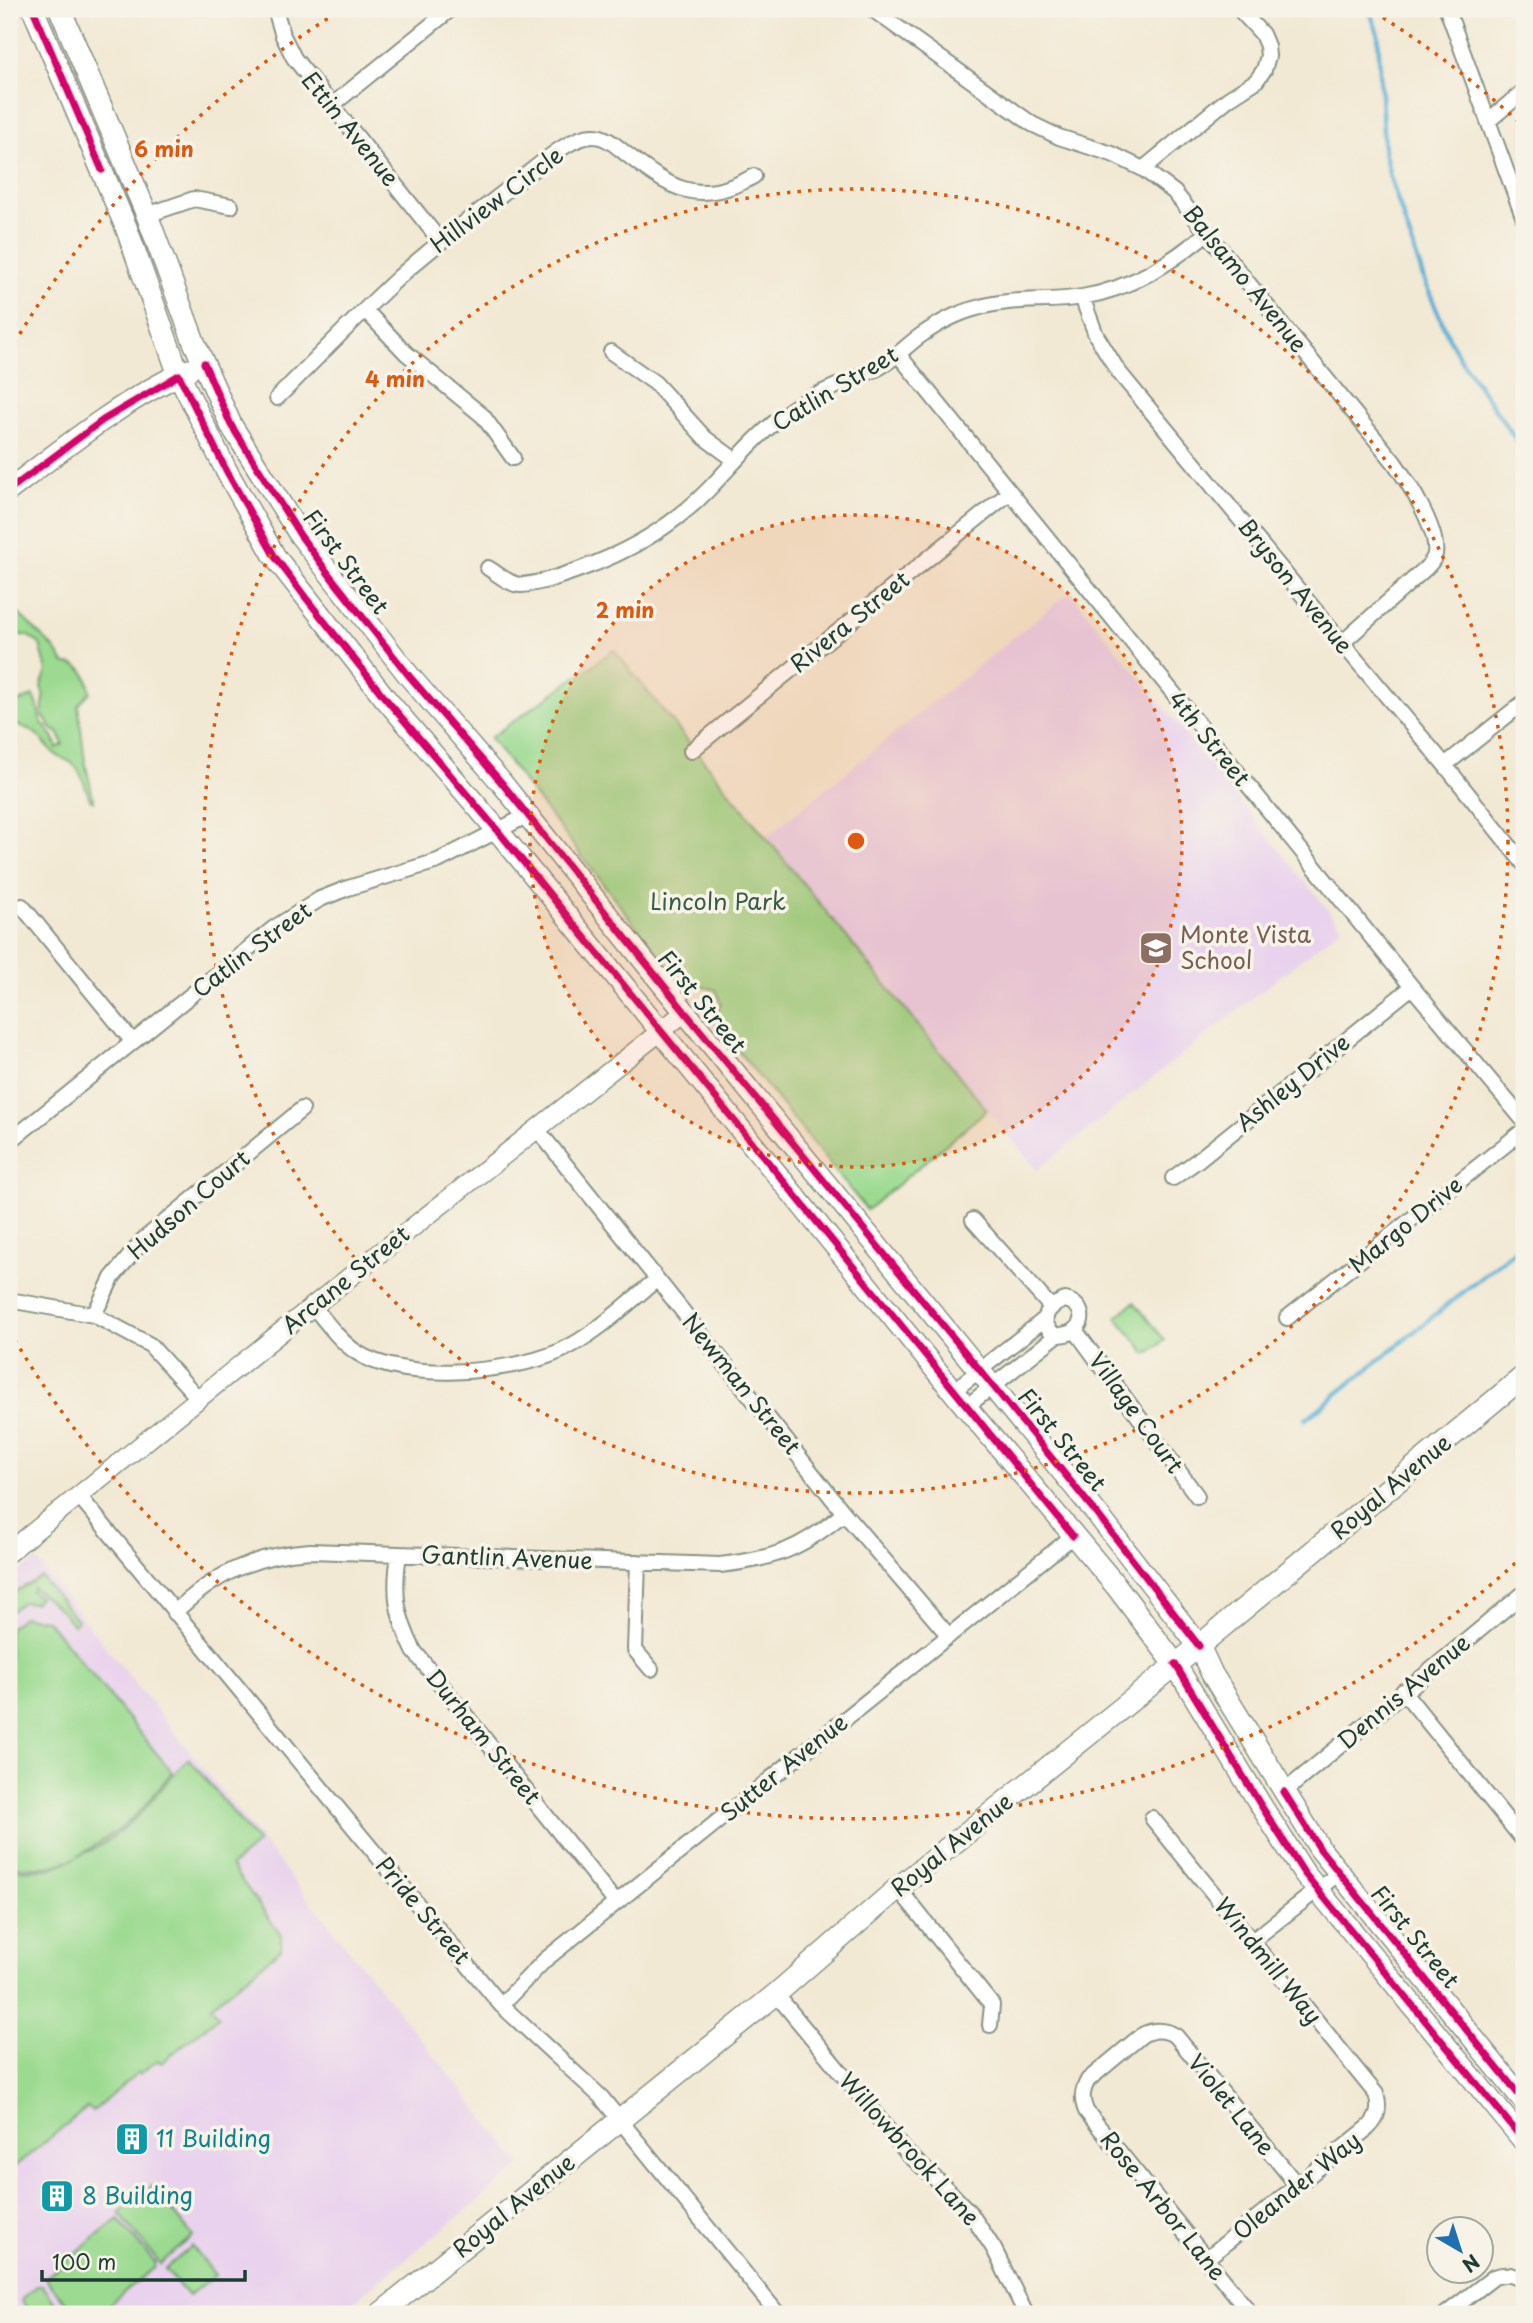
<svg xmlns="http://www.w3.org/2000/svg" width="1533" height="2323" viewBox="0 0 1533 2323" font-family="'Playpen Sans',sans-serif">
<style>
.built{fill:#e9d2ed}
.green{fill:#9bda90;stroke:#5d8c62;stroke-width:2}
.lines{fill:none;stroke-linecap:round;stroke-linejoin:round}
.stream{stroke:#58afd5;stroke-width:4.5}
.minor-casing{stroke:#889384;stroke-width:18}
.tertiary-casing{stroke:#889384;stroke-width:21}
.secondary-casing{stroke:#889384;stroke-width:24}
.minor{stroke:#fff;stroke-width:14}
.tertiary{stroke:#fff;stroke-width:18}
.secondary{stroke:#fff;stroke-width:21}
.cycleway-casing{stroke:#f7f3e8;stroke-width:11}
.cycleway{stroke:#d6006c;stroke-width:7}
.ring{fill:none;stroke:#de580e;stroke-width:3.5;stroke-dasharray:3.5 7}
.labels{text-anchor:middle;stroke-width:7;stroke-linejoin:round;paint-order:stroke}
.street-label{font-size:23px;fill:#1f3d34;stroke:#f7f3e8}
.park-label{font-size:23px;fill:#385c46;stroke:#f7f3e8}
.education-label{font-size:23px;fill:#785e54;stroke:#f7f3e8;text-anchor:start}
.culture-label{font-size:23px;fill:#0d838f;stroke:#f7f3e8;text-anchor:start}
.centre{fill:#de580e;stroke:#f7f3e8;stroke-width:3.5}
.ring-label{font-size:21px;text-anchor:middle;font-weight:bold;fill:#de580e;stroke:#f7f3e8;stroke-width:7;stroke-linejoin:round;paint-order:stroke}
</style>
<rect width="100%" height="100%" fill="#f7f3e8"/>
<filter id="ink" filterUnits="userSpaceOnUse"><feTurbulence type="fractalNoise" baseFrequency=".0143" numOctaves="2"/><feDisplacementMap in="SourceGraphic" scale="14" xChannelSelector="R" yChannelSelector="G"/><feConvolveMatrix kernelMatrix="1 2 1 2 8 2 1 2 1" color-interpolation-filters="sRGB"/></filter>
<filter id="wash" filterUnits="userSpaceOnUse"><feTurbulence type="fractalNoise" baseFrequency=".00686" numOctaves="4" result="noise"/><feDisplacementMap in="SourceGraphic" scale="28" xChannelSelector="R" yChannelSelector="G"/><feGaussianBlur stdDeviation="1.57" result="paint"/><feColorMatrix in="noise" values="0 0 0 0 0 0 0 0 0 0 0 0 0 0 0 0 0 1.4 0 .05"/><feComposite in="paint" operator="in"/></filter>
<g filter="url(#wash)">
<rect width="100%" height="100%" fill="#f2e9d4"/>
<path class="built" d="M1070,592L1342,927L1037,1170L766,837Z
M36,1560L522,2165L338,2314H9V1579Z"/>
<path class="green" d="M9,607L18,613L54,648L65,664C83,663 88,676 90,692L78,705L85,762L94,801L90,799C85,787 82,772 73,764C67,759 58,758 53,752C37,736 38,730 14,724L9,714V702H18L33,696C40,704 37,709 40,718C44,730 54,731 57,748L63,744L59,734L51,728L42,714L44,697L41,686L47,671L40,644L28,636L9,633Z
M614,650L987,1110L867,1210L713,1020L721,1004L716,990L678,980L490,738Z
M1134,1302L1165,1340L1147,1354L1116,1317Z
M41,1577L78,1621L73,1625L63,1612L33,1588L31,1591L39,1597L34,1603L22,1602L9,1613V1595Z
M23,1617L47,1620L172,1772L142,1809L121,1828L77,1857C105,1845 132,1824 152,1800C164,1785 174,1772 189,1759L258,1843L231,1866L281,1935V1949L211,2006L219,2016L161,2063L158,2060L140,2074L138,2072L92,2112L88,2107L9,2171V1870L49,1869L76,1858L47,1867H9V1628Z
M152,2186L193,2236L160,2264L119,2213Z
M118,2219L155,2263L154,2268L97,2314H75L45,2278Z
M192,2246L215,2275L188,2296L165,2269Z
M38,2285H42L56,2304L43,2314H32L21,2301L22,2299Z"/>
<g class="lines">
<path class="stream" d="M1369,9L1378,34L1384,150L1390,177L1424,280L1449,338L1461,360L1524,451
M1306,1419L1524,1243"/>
</g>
</g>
<g filter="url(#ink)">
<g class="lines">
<g class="minor-casing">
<path id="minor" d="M275,9L283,36L294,58L441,242
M872,9L1032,124L1059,137L1112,154L1143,169L1174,192L1394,462C1408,482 1439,530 1435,554C1434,560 1430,564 1426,568L1342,643
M1447,9L1524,219
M331,106L451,9
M1488,121L1524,91
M1143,169L1228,99L1256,81L1264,70L1268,56L1267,46L1262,34L1239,9
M147,215L194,199L231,206
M1082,297L1096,335L1118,371L1342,643L1445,765L1524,864
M365,310L406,353L483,416L513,458
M611,352L655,383L705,438L735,460
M898,354L1412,987L1524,1121
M277,398C317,358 356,317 397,279C435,244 477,214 517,182C536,168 570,136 593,136C606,136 615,145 625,153C670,188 698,208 754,176
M488,568C498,574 510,585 521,585C539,584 561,576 578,570C626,553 672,527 708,490C735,462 759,432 792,409C819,391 849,382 878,368C893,360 906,346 920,336C937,324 957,313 977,308C1013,297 1047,303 1082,297C1131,289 1171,263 1208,232
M691,751L1009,493
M1445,765L1524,702
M22,906L133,1042
M537,1129L844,1513L949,1636
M9,1142L274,928L320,899L348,888L438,861L528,815
M1173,1178L1198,1160L1412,987
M973,1220L1050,1306
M9,1300L94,1315L150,1345L199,1399
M1065,1300C1081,1303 1088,1321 1073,1331C1068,1335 1062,1334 1056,1336C1037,1321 1046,1307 1065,1300Z
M313,1306C326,1322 339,1340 356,1352C403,1383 509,1373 558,1352C593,1337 628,1303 657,1279
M94,1315L112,1278L143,1240L302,1109
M1287,1318L1524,1130
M1075,1330L1197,1496
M953,1391L1046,1318
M966,1407L1056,1336
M79,1496L501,2005L601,2097L778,2314
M399,1554C393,1593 396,1615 414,1651L616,1903
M638,1562L635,1650L651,1669
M174,1613C215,1574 253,1555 310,1551L720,1565C774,1559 802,1549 844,1513
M1403,1691L1524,1841
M1284,1792L1524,1593
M1152,1818L1376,2094C1380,2107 1379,2117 1369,2127L1206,2259
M898,1888L992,2005L990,2025
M1252,1941L1339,1873
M776,1994L908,2154L949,2191L971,2214L994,2249L1026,2314
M501,2005L545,1960L1073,1536
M1251,2314L1086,2111C1081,2099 1082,2091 1088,2080L1142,2035C1154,2029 1164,2029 1176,2036L1297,2185
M1446,2314L1494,2277C1506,2273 1515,2274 1524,2282"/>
</g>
<g class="tertiary-casing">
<path id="tertiary" d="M9,1552L313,1306L685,1012"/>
</g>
<g class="secondary-casing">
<path id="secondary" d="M33,9L126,227L179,375L226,470L275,557L385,698L498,831L966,1407L1117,1587L1175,1664L1260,1804L1304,1873L1524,2141
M60,9L147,215L194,342L231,425L300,535L410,677L501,782L685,1012L1098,1515L1199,1646L1212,1674L1320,1849L1524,2101
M9,490C65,447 124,399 189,370
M380,2314L776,1994L898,1888L1199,1646L1524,1376"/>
</g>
<use href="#minor" class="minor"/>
<use href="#tertiary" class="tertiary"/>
<use href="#secondary" class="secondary"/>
<g class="cycleway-casing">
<path id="cycleway" d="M33,9L102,170
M204,363L231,425L300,535L331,577L410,677L501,782L685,1012L993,1386L1098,1515L1199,1646
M9,490L103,420L179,375L226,470L275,557L306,598L385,698L498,831L1073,1536
M1175,1664L1260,1804L1304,1873L1524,2141
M1284,1792L1320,1849L1524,2101"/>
</g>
<use href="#cycleway" class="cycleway"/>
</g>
</g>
<circle cx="856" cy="841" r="326" fill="#de580e" fill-opacity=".12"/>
<g class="ring">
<circle cx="856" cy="841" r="326"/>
<circle cx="856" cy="841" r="652"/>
<path d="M1523 1556A978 978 0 0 1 9 1330M9 352A978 978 0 0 1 338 12M1374 12A978 978 0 0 1 1523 126"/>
</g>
<defs>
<g id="school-square" transform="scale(1.75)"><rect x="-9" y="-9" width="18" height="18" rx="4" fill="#8d6e63" stroke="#f7f3e8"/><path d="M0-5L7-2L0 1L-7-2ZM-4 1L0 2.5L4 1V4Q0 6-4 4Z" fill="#fff"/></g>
<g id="building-square" transform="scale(1.75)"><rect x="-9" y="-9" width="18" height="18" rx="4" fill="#0f9aa8" stroke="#f7f3e8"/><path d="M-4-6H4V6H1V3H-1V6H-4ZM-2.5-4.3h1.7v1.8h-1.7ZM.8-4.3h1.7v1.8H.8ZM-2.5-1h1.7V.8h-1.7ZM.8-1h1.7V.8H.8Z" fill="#fff"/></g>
</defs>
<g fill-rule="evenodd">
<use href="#school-square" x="1156" y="948"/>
<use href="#building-square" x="132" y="2139"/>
<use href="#building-square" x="57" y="2196"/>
</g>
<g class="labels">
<g class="street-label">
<text transform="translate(350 129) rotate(51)" y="8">Ettin Avenue</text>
<text transform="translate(497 200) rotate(-37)" y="8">Hillview Circle</text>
<text transform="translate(1245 279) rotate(51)" y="8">Balsamo Avenue</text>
<text transform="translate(835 389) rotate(-31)" y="8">Catlin Street</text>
<text transform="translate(346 562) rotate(53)" y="8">First Street</text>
<text transform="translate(1295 586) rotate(51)" y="8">Bryson Avenue</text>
<text transform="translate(850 622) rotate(-39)" y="8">Rivera Street</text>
<text transform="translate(1209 739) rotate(51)" y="8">4th Street</text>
<text transform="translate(252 950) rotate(-37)" y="8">Catlin Street</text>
<text transform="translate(702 1002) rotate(51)" y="8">First Street</text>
<text transform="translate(1293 1083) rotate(-39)" y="8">Ashley Drive</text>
<text transform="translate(189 1205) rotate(-41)" y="8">Hudson Court</text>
<text transform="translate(1406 1225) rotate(-39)" y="8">Margo Drive</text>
<text transform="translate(346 1280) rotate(-39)" y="8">Arcane Street</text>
<text transform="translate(741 1384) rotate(51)" y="8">Newman Street</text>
<text transform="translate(1136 1413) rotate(54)" y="8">Village Court</text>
<text transform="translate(1062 1440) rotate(51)" y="8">First Street</text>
<text transform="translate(1391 1487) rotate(-40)" y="8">Royal Avenue</text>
<text transform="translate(507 1558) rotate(2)" y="8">Gantlin Avenue</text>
<text transform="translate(1404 1692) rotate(-40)" y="8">Dennis Avenue</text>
<text transform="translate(483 1737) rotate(51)" y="8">Durham Street</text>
<text transform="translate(784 1768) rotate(-39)" y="8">Sutter Avenue</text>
<text transform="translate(952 1845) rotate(-39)" y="8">Royal Avenue</text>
<text transform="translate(423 1911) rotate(50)" y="8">Pride Street</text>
<text transform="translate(1415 1937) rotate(51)" y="8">First Street</text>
<text transform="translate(1268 1961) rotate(51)" y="8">Windmill Way</text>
<text transform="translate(1231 2105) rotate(51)" y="8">Violet Lane</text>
<text transform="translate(909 2149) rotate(48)" y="8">Willowbrook Lane</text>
<text transform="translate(1297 2186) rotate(-39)" y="8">Oleander Way</text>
<text transform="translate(514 2206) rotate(-39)" y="8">Royal Avenue</text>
<text transform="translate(1163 2206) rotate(51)" y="8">Rose Arbor Lane</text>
</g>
<g class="park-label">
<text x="718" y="910">Lincoln Park</text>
</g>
<g class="education-label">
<text x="1180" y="943">Monte Vista<tspan x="1180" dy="26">School</tspan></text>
</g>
<g class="culture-label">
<text x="156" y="2147">11 Building</text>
<text x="82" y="2204">8 Building</text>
</g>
</g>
<circle cx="856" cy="841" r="10" class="centre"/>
<g class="ring-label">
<text x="164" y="157">6 min</text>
<text x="395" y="387">4 min</text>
<text x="625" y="618">2 min</text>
</g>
<rect width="1533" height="2323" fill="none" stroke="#f7f3e8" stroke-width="35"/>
<g transform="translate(1460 2250) rotate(141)"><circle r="33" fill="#f7f3e8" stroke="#a1aaa0" stroke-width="2"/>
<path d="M0-5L12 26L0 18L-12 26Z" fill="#1f6fb2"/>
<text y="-10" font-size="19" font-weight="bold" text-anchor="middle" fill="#1f3d34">N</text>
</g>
<path d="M42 2270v10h203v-10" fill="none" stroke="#1f3d34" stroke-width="3.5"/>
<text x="52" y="2270" font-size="21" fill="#1f3d34" stroke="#f7f3e8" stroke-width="5" paint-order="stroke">100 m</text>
</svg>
